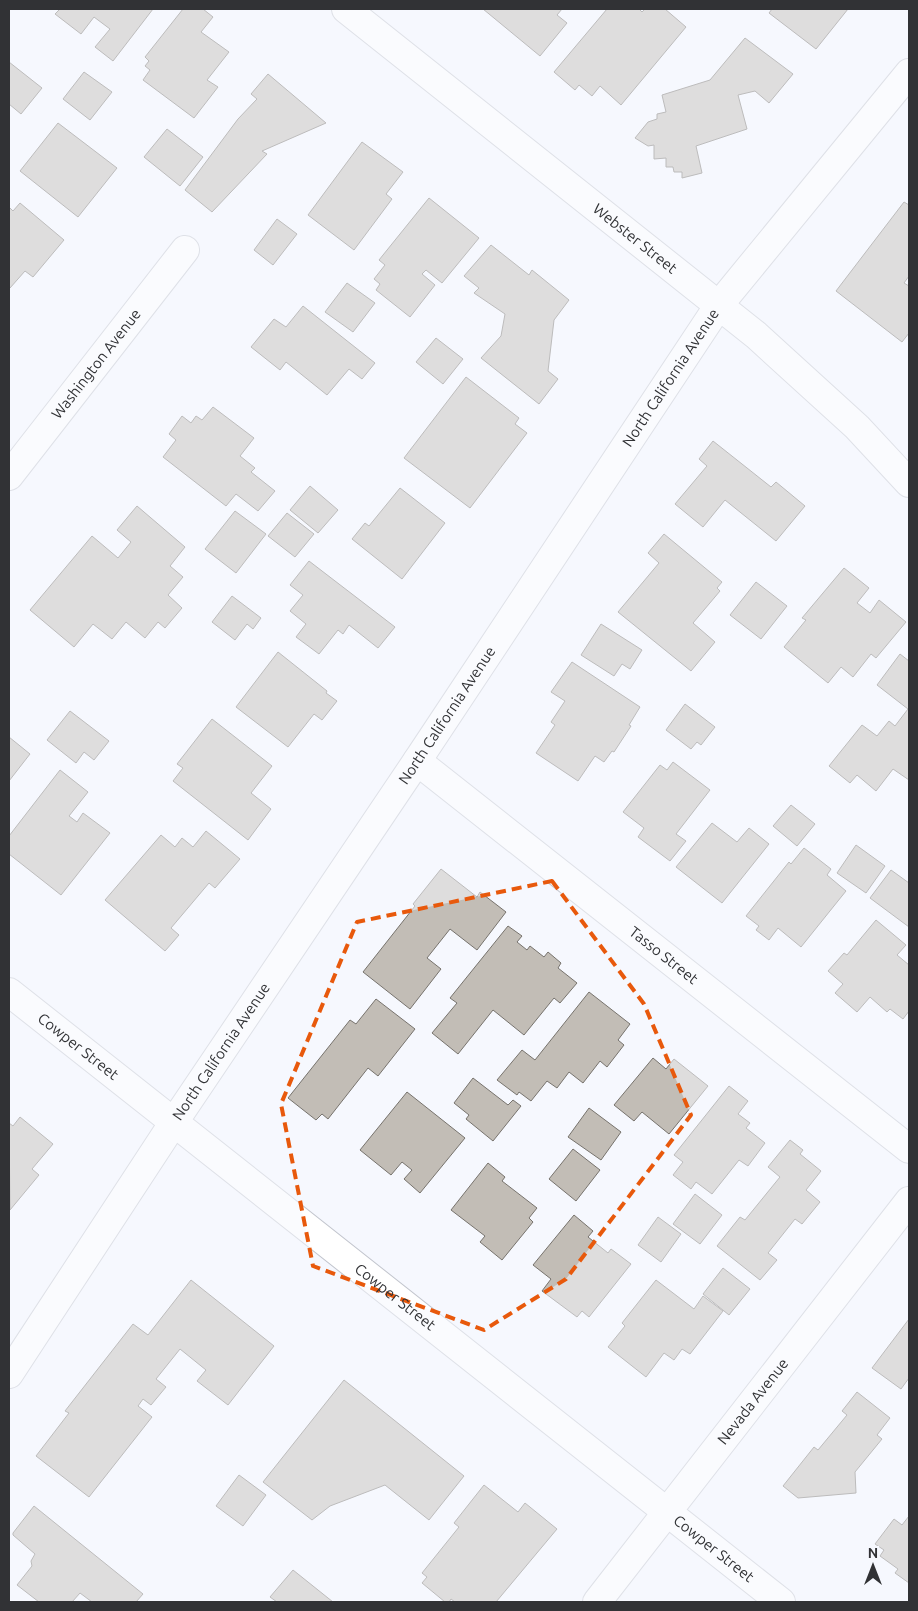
<svg xmlns="http://www.w3.org/2000/svg" width="918" height="1611" viewBox="0 0 918 1611" font-family="Ubuntu,sans-serif">
<style>
.building{fill:#c2bdb6;stroke:#77736d}
.lines{fill:none;stroke-linecap:round;stroke-linejoin:round}
.minor-casing{stroke:#c2c5cd;stroke-width:30}
.minor{stroke:#fff;stroke-width:28}
.marked{fill:none;stroke:#e8590c;stroke-width:4;stroke-dasharray:10 6;stroke-linejoin:round}
.labels{text-anchor:middle;stroke-width:4.5;stroke-linejoin:round;paint-order:stroke}
.street-label{font-size:15px;fill:#313235;stroke:#f6f8fe}
</style>
<rect width="100%" height="100%" fill="#f6f8fe"/>
<path class="building" d="M60,9H153L113,61L95,47L110,29L94,17L81,34L55,14Z
M183,9H203L213,17L201,32L229,52L207,80L218,87L194,118L143,80L150,70L145,66L149,61L145,57Z
M483,9H562L557,15L567,23L540,56Z
M607,9H639L642,12L645,9H665L686,27L621,105L600,86L592,96L579,85L575,90L554,72Z
M772,9H848L816,49L769,13Z
M745,38L793,74L769,103L755,91L738,95L747,129L696,146L702,173L682,178V172H674L673,167H666V158L654,159V145L648,146L635,138L648,122L657,119V114L666,112L662,95L710,80Z
M9,62L42,88L21,114L9,104Z
M84,72L112,92L90,120L63,99Z
M268,74L326,123L262,151L267,154L212,212L185,190L238,119L257,99L251,94Z
M58,123L117,168L78,217L20,171Z
M167,129L203,157L180,186L144,157Z
M362,142L403,172L386,194L392,199L354,250L308,215Z
M429,198L479,238L442,283L426,270L422,274L435,285L410,317L376,290L380,284L374,279L385,265L379,260Z
M904,202L909,205V276L904,283L909,286V333L902,342L836,291Z
M20,203L64,240L33,277L25,271L10,288L9,286V207L13,211Z
M277,219L297,234L273,265L254,250Z
M491,245L529,275L532,270L569,300L554,320L548,371L558,379L539,404L481,358L501,336L505,314L474,293L479,288L464,276Z
M347,283L375,303L353,332L325,312Z
M303,306L375,363L362,379L349,369L327,395L286,362L280,370L251,347L274,319L286,327Z
M436,338L463,359L443,384L416,362Z
M466,377L519,418L515,424L527,433L470,508L404,458Z
M213,407L254,438L240,456L255,468L251,472L275,491L258,511L236,494L226,506L163,457L176,440L169,434L182,416L191,423L196,416L202,420Z
M713,441L771,487L776,482L805,506L776,541L725,500L703,527L675,504L707,466L699,459Z
M310,486L338,510L318,533L290,510Z
M400,488L445,523L402,579L352,539L365,523L369,526Z
M137,506L185,547L170,566L183,577L168,595L182,608L165,628L158,622L145,638L126,622L112,639L93,624L74,647L30,610L92,536L118,558L131,542L117,530Z
M235,511L266,534L236,573L205,549Z
M287,513L314,534L295,557L268,536Z
M664,534L722,582L717,588L720,591L693,623L715,642L691,671L618,612L659,563L648,553Z
M309,561L395,627L378,648L349,625L343,634L338,630L319,654L296,637L306,624L290,611L303,595L290,585Z
M844,568L869,588L857,603L870,613L879,600L906,622L876,658L871,654L853,677L841,667L828,683L784,647L806,620L802,618Z
M756,582L787,606L761,639L730,615Z
M232,596L261,618L253,629L247,624L235,640L212,622Z
M601,624L642,650L630,669L622,664L614,676L581,655Z
M278,652L327,691L326,693L337,701L322,720L314,714L288,747L236,707Z
M900,654L909,661V780L893,769L876,791L857,775L850,783L829,766L862,725L877,736L889,721L895,726L908,709L877,685Z
M572,662L640,707L629,725L631,726L614,752L612,751L604,762L595,756L578,781L536,753L555,725L551,722L565,701L551,692Z
M685,704L715,727L701,745L697,742L691,749L666,730Z
M70,711L109,741L94,760L84,752L76,763L47,740Z
M212,719L272,766L251,793L271,809L248,840L173,781L183,768L177,764Z
M9,737L30,754L9,781Z
M673,762L710,790L676,834L686,841L670,861L638,837L644,828L623,812L660,765L667,770Z
M60,770L88,792L69,816L77,822L83,813L110,833L61,895L9,854V836Z
M791,805L815,824L797,846L773,826Z
M712,823L737,842L749,828L769,844L722,903L676,867Z
M206,831L240,859L215,888L209,883L171,928L179,935L165,951L105,900L161,835L175,847L182,838L193,847Z
M856,845L885,866L866,893L837,873Z
M804,848L831,869L827,875L846,891L801,947L778,928L769,940L756,930L759,926L746,916L789,862L791,864Z
M441,869L477,897L480,892L506,912L477,950L450,929L427,958L441,969L410,1009L363,972L415,906L413,904Z
M891,870L909,883V927L870,898Z
M876,920L906,945L897,955L909,965V1011L903,1019L890,1009L887,1012L870,997L857,1012L835,993L843,984L828,971L844,953L847,955Z
M508,926L522,936L517,942L527,950L530,946L544,957L548,952L561,963L558,968L577,983L560,1003L554,998L524,1035L493,1010L458,1054L432,1033L457,1003L450,998Z
M589,992L630,1024L618,1040L624,1045L607,1067L600,1061L583,1083L569,1072L557,1088L547,1081L531,1101L519,1092L517,1095L497,1080L522,1050L535,1060Z
M376,999L415,1029L378,1076L368,1068L328,1119L322,1114L316,1120L288,1098L350,1020L356,1024Z
M653,1058L666,1069L674,1059L708,1086L669,1134L642,1112L634,1121L614,1105Z
M473,1078L508,1105L513,1100L521,1106L493,1141L466,1119L469,1115L454,1103Z
M729,1086L748,1101L738,1114L750,1123L746,1128L765,1143L748,1166L739,1160L712,1194L696,1182L691,1189L673,1175L683,1162L674,1155Z
M407,1092L465,1138L420,1193L404,1179L412,1170L402,1162L391,1175L360,1150Z
M589,1108L621,1132L601,1160L568,1137Z
M20,1117L53,1144L32,1169L39,1175L10,1210L9,1123L13,1126Z
M790,1140L803,1150L800,1154L821,1171L806,1190L820,1202L802,1224L795,1219L768,1253L777,1260L760,1280L717,1246L740,1217L745,1220L780,1177L768,1167Z
M573,1149L600,1170L576,1201L549,1179Z
M488,1163L505,1177L502,1181L537,1208L529,1218L533,1222L502,1260L480,1242L485,1236L451,1210Z
M695,1194L722,1215L700,1244L673,1224Z
M574,1215L593,1231L588,1237L608,1253L611,1249L631,1264L589,1317L582,1311L577,1317L542,1291L551,1279L533,1265Z
M658,1217L681,1234L661,1262L638,1245Z
M723,1268L750,1289L729,1315L703,1294Z
M191,1280L274,1346L228,1405L197,1381L206,1370L180,1349L156,1379L166,1387L151,1405L143,1399L138,1406L152,1417L89,1497L36,1456L69,1413L65,1411L133,1324L148,1335Z
M656,1280L694,1309L703,1296L723,1311L690,1354L682,1349L674,1360L664,1353L646,1377L608,1347L625,1326L622,1323Z
M909,1319V1378L901,1389L872,1368Z
M344,1380L464,1476L429,1520L385,1485L330,1506L312,1520L263,1482Z
M857,1392L890,1418L877,1435L882,1439L855,1472L856,1493L798,1498L783,1486L814,1447L818,1450L847,1415L842,1411Z
M239,1475L266,1495L243,1526L216,1506Z
M484,1485L518,1512L525,1503L557,1529L496,1602H455L451,1599L449,1602H445L422,1583L427,1577L422,1573L459,1527L454,1523Z
M34,1506L143,1594L136,1602H92L80,1593L72,1602H39L17,1585L32,1566L31,1561L35,1554L13,1535V1533Z
M909,1516V1583L895,1573L898,1569L880,1556L884,1550L875,1544L894,1519L902,1525Z
M293,1570L333,1602H277L270,1597Z"/>
<g class="lines">
<g class="minor-casing">
<g id="minor">
<path id="s1" d="M346,9L756,335L857,427L909,483"/>
<path id="s2" d="M9,476L185,250"/>
<path id="s3" d="M417,761L909,1149"/>
<path id="s4" d="M9,992L781,1602"/>
<path id="s5" d="M9,1374L174,1122L417,761L719,305L909,73"/>
<path id="s6" d="M597,1602L909,1201"/>
</g>
</g>
<use href="#minor" class="minor"/>
</g>
<path d="M0 0H918V1611H0ZM552,881L644,1004L691,1115L566,1279L484,1330L313,1266L281,1104L357,922Z" fill="#f6f8fe" fill-opacity=".55" fill-rule="evenodd"/>
<path class="marked" d="M552,881L644,1004L691,1115L566,1279L484,1330L313,1266L281,1104L357,922Z"/>
<g class="labels">
<g class="street-label">
<text dy="5" stroke="none"><textPath href="#s1" startOffset="369">Webster Street</textPath></text>
<text dy="5" stroke="none"><textPath href="#s2" startOffset="142">Washington Avenue</textPath></text>
<text dy="5" stroke="none"><textPath href="#s5" startOffset="1196">North California Avenue</textPath></text>
<text dy="5" stroke="none"><textPath href="#s5" startOffset="791">North California Avenue</textPath></text>
<text dy="5" stroke="none"><textPath href="#s3" startOffset="314">Tasso Street</textPath></text>
<text dy="5" stroke="none"><textPath href="#s4" startOffset="88">Cowper Street</textPath></text>
<text dy="5" stroke="none"><textPath href="#s5" startOffset="386">North California Avenue</textPath></text>
<text dy="5" stroke="none"><textPath href="#s4" startOffset="492">Cowper Street</textPath></text>
<text dy="5" stroke="none"><textPath href="#s6" startOffset="254">Nevada Avenue</textPath></text>
<text dy="5" stroke="none"><textPath href="#s4" startOffset="898">Cowper Street</textPath></text>
</g>
</g>
<rect width="918" height="1611" fill="none" stroke="#313235" stroke-width="20"/>
<g transform="translate(873 1566)" stroke="#f6f8fe" stroke-width="4" paint-order="stroke">
<path d="M0-4L9 19L0 12L-9 19Z" fill="#313235"/>
<text y="-8" font-size="14" font-weight="bold" text-anchor="middle" fill="#313235">N</text>
</g>
</svg>
